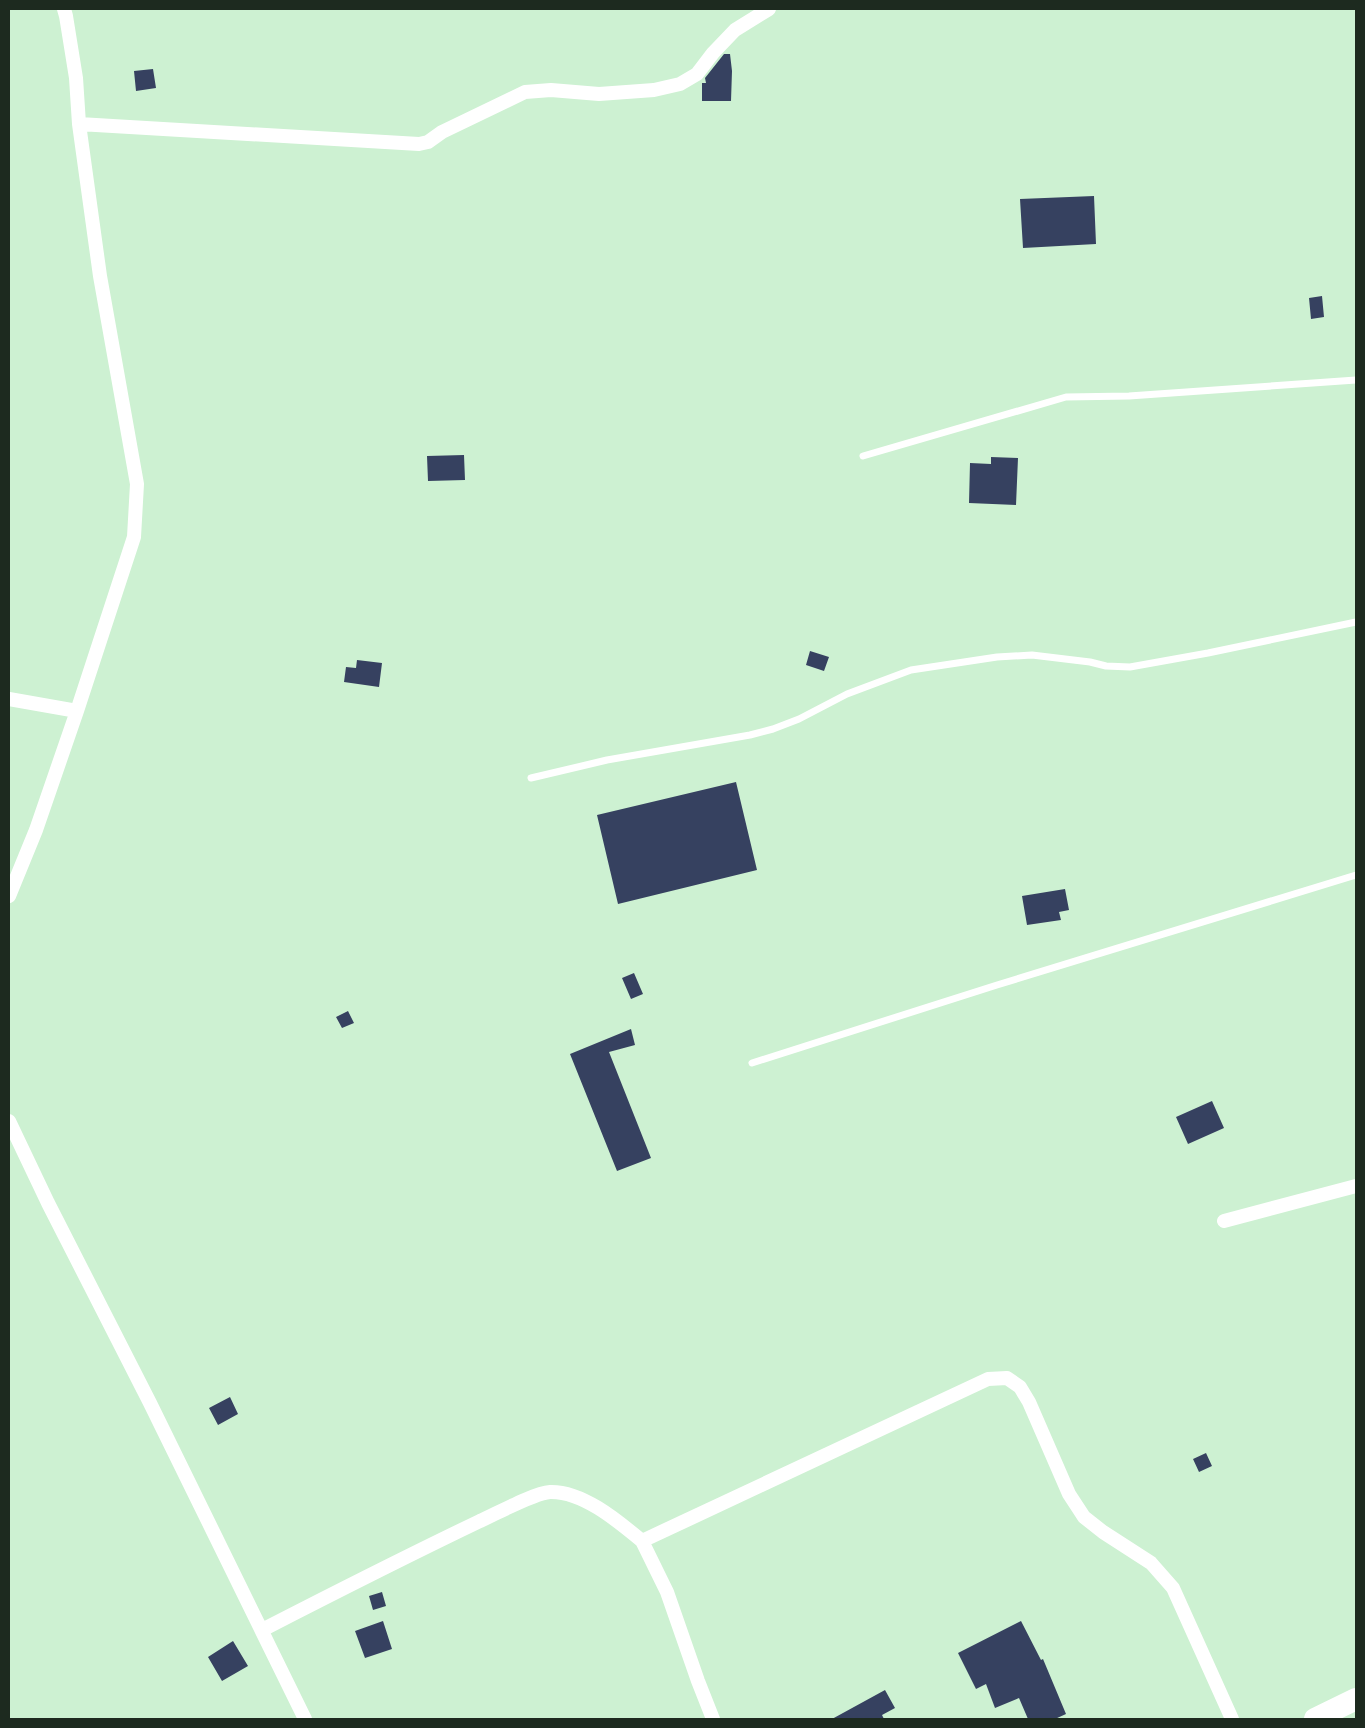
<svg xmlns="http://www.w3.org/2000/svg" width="1365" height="1728" viewBox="0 0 1365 1728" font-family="'Roboto Condensed',sans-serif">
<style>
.building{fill:#364160}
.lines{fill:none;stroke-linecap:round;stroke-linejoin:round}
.lane{stroke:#fff;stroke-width:7}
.street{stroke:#fff;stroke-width:14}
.primary{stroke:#fff;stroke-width:22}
</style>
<rect width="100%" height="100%" fill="#cdf1d2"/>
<path class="building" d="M724,54H730L732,71L731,101H702V83H706L705,78Z
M153,69L156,88L136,91L134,71Z
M1094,196L1096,244L1023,248L1020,199Z
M1322,296L1324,317L1311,319L1309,298Z
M464,455L465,480L428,481L427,456Z
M991,457L1018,458L1016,505L969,503L970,463L991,464Z
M810,651L829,657L824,671L806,665Z
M357,660L382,663L379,687L344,682L346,667L356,668Z
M736,782L757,870L618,904L597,815Z
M1065,889L1069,910L1059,912L1061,920L1027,925L1022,896Z
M634,973L643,994L631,999L622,978Z
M348,1011L354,1023L342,1028L336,1017Z
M631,1029L635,1045L609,1052L651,1158L617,1171L570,1054Z
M1212,1101L1224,1128L1188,1144L1176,1117Z
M230,1397L238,1414L218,1425L209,1408Z
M1206,1453L1212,1466L1199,1472L1193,1459Z
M382,1592L386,1606L373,1610L369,1596Z
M383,1621L392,1649L365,1658L355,1631Z
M1021,1621L1041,1660L1043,1659L1066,1714L1055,1719H1028L1019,1698L995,1708L986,1684L976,1689L958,1653Z
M233,1641L248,1666L222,1681L208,1657Z
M885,1690L895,1708L882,1715L884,1719H832Z"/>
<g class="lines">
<path class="lane" d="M863,456L1066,397L1129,396L1356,380
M531,778L607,760L750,735L773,729L799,719L847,694L911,670L997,657L1032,655L1090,662L1106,666L1130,667L1208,653L1356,622
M752,1063L997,985L1356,875"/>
<path class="street" d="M79,124L419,144L428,142L442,132L525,92L551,90L599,94L654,90L680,84L697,74L713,53L735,30L769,9
M9,699L77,711
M9,896L36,830L77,711L134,537L137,484L100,276L79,124L76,78L66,16L64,9
M9,1121L48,1203L150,1403L305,1719
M1224,1221L1356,1186
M642,1541L667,1592L698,1681L713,1719
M262,1630C334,1593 407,1556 480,1521C496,1514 534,1493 550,1492C583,1491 619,1522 642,1541L988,1379L1007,1378L1020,1387L1029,1402L1069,1494L1084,1517L1103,1532L1151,1563L1173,1588L1232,1719"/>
<path class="primary" d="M1315,1719L1356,1699"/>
</g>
<rect width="1365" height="1728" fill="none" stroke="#1d2a1f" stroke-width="20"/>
</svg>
